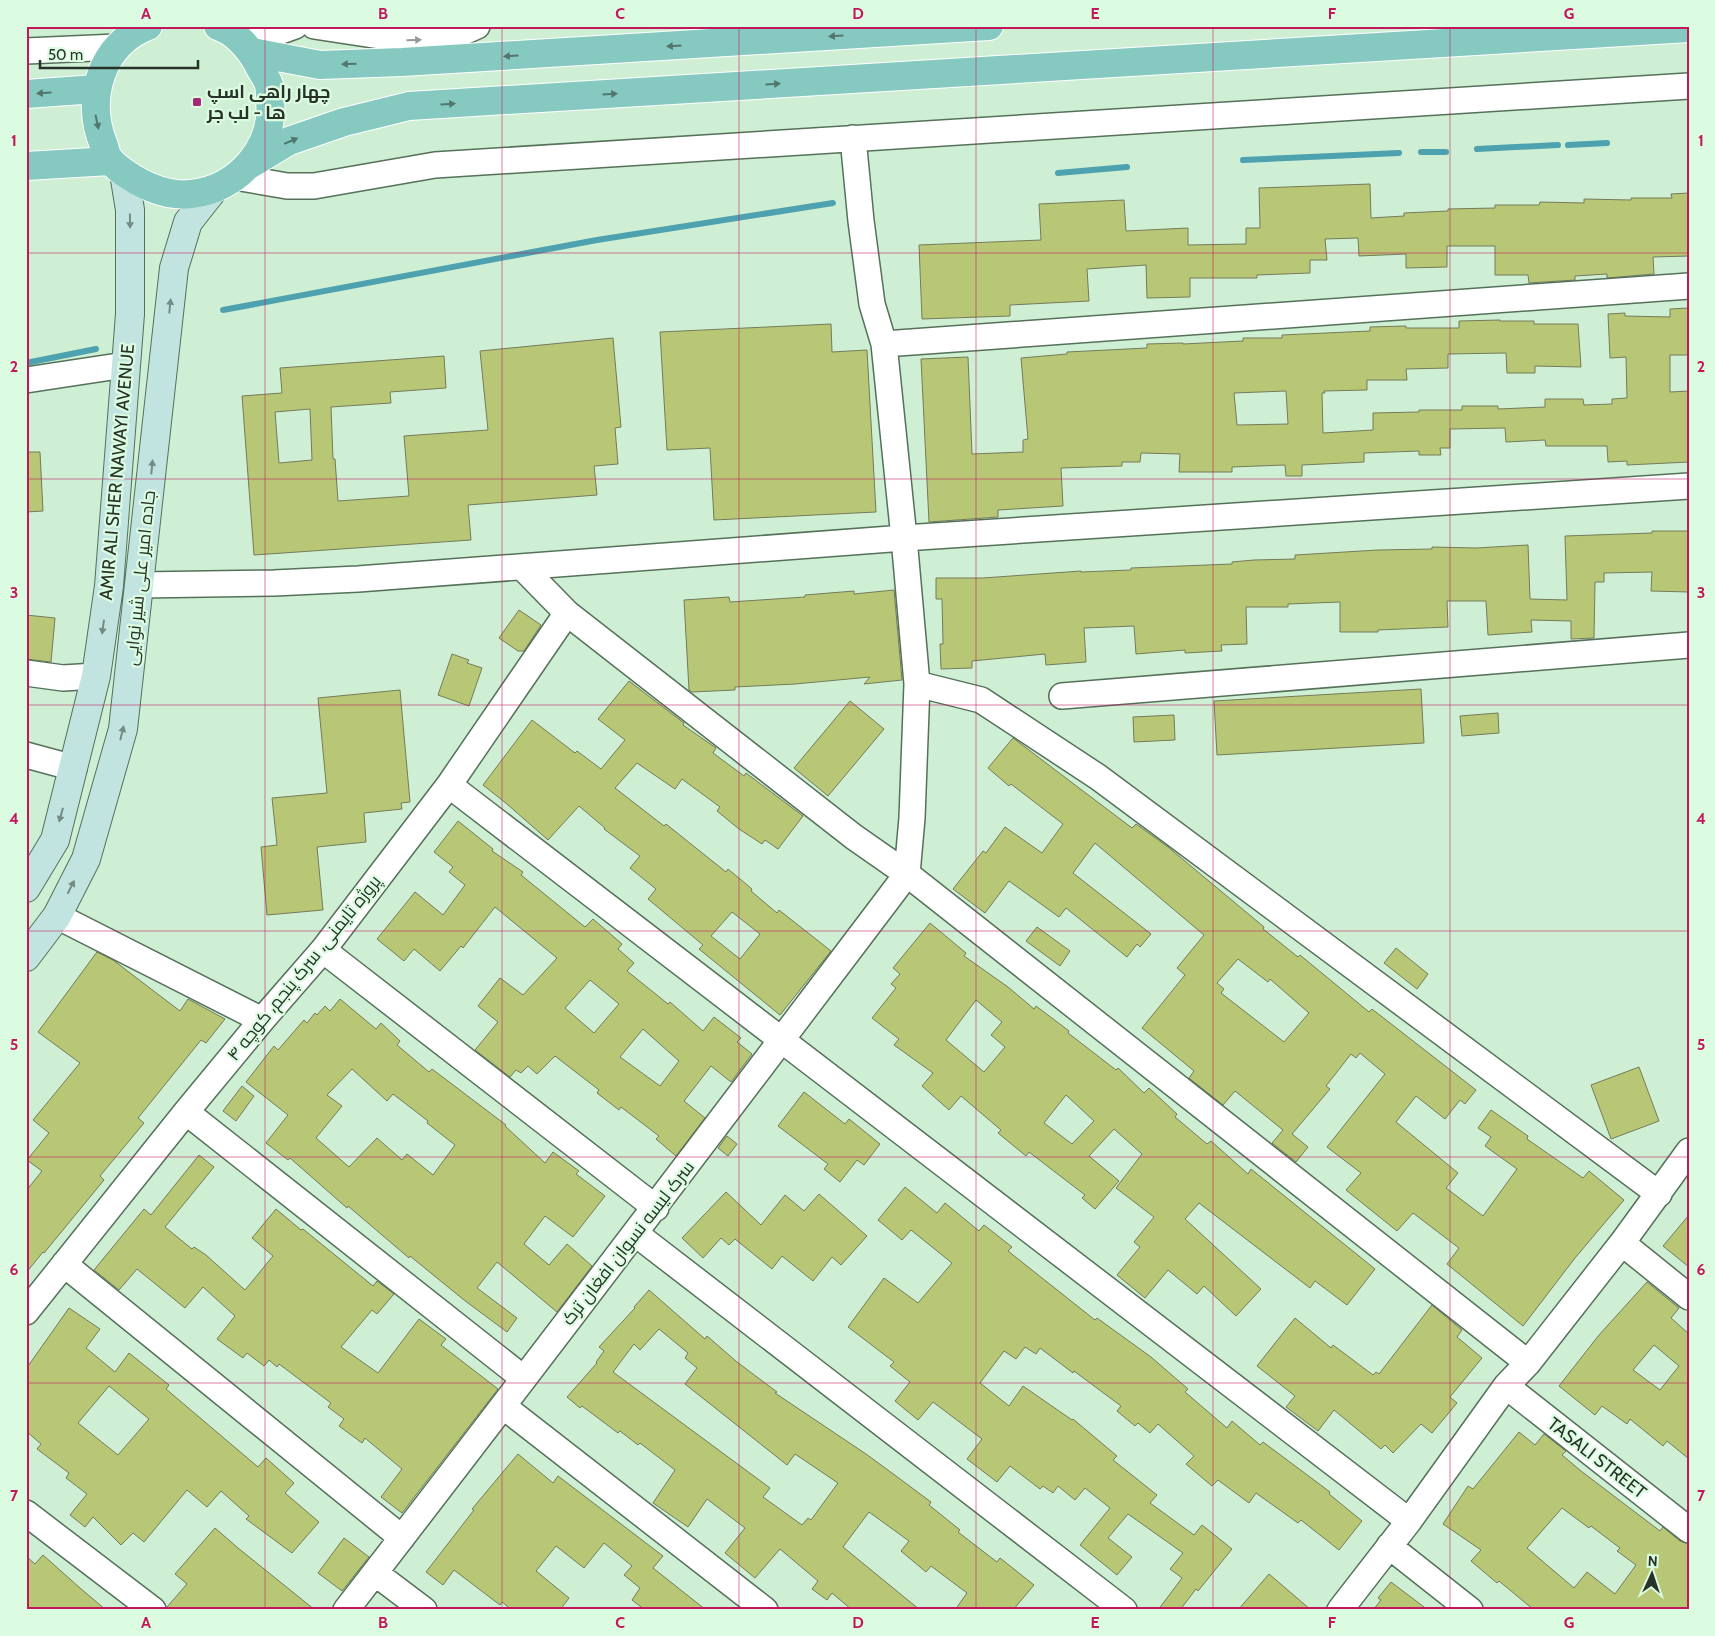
<svg xmlns="http://www.w3.org/2000/svg" width="1715" height="1636" viewBox="0 0 1715 1636" font-family="Cabin,Cairo,sans-serif">
<style>
.lines{fill:none;stroke-linecap:round;stroke-linejoin:round}
.stream{stroke:#4ea1af;stroke-width:6}
.building{fill:#b8c775;stroke:#747b5a;fill-rule:evenodd}
.street-casing{stroke:#55715a;stroke-width:28}
.secondary-casing{stroke:#55715a;stroke-width:30}
.primary-casing{stroke:#fff;stroke-width:30}
.street{stroke:#fff;stroke-width:25}
.secondary{stroke:#c2e4e0;stroke-width:28}
.primary{stroke:#85c9c0;stroke-width:28}
.oneway{fill:#51766d}
.oneway2{fill:#939994}
.oneway3{fill:#748c84}
.grid{fill:none;stroke:#c2185b;stroke-width:1;stroke-opacity:0.55}
.poi-dot{fill:#a72878;stroke:#dcfce1;stroke-width:2}
.labels{text-anchor:middle;stroke-width:4.5;stroke-linejoin:round;paint-order:stroke}
.poi-label{font-size:18px;font-weight:bold;fill:#273329;stroke:#dcfce1;text-anchor:start}
.street-label{font-size:18px;fill:#273329;stroke:#dcfce1}
.neatline{fill:none;stroke:#c2185b;stroke-width:2}
.grid-label{font-size:16px;text-anchor:middle;font-weight:bold;fill:#c2185b}
</style>
<rect width="100%" height="100%" fill="#cfefd4"/>
<g class="lines">
<path class="stream" d="M1568,145L1607,143
M1477,149L1558,145
M1421,152H1446
M1243,160L1399,153
M1058,173L1127,167
M223,310L597,240L833,203
M26,363L96,349"/>
</g>
<path class="building" d="M1370,184L1371,218L1404,216V213L1448,211V209L1495,208V205H1539L1540,202L1584,203V199L1631,200V198H1672L1671,194L1689,193V256L1653,257L1654,274L1607,278V274L1575,276V280L1529,283L1528,275H1495V246H1447V267L1406,268V254L1359,256L1358,238L1325,239L1327,260H1310V273L1257,275V278H1190V297L1147,298L1146,265L1087,269L1089,301L1010,305V316L922,319L919,245L1041,240L1039,204L1124,200L1126,231L1188,228V245L1246,244V228H1260L1259,188Z
M1689,308V355H1670V392L1689,391V462L1627,465V461L1608,462L1607,446H1546L1545,440L1506,442L1505,428L1450,429V448H1440L1441,455H1419V451L1364,453V462L1302,465V476H1286L1285,465L1232,467V472H1179L1180,454L1141,453L1140,462H1122V466L1061,468L1063,506L998,510V517L929,522L921,359L968,357L972,454L1023,452V440L1028,439L1021,358L1067,354V352L1147,348V344L1183,343V344L1243,341V338H1282V335L1370,331V327L1406,326V328H1459V321L1500,320V321H1534V324H1578L1581,367L1535,366V373H1507L1506,353L1448,354V368L1406,369L1407,380H1367V390L1324,391L1325,393H1322L1323,433L1373,430V413L1419,412V410H1462V406H1498V409L1545,407V399H1583L1584,405L1612,404V399L1627,398L1626,357L1610,358L1608,314L1625,313V316L1670,317V309ZM1286,391L1288,424L1237,425L1234,393Z
M831,324L832,352L867,350L876,512L714,520L710,448L667,450L660,332Z
M613,338L621,427L615,428L618,464L594,466L597,495L468,505L471,540L254,555L242,396L282,393L280,368L444,356L446,388L390,392L391,403L331,407L333,459H335L338,501L409,496L404,436L488,430L480,351ZM310,409L312,460L279,463L275,412Z
M26,452H40L43,511L26,512Z
M1652,531H1689V592L1651,591L1652,572L1604,573V582H1595L1594,638L1571,639V621L1531,620L1532,632L1488,635L1486,601H1447L1448,627L1378,630V632H1340V602L1288,604V607H1246L1247,644L1221,645L1222,651L1185,653V650L1136,654L1134,626L1084,628L1086,662L1046,665L1045,654L972,661V668L941,669L940,644H943L942,599H936V578H983L1081,571V572L1131,570V568L1232,564V562L1254,560L1295,559V555L1378,550L1432,549V547L1476,548L1528,545L1530,599L1567,600L1565,536L1652,533Z
M894,590L902,680L864,684L870,677L795,684L735,687V690L692,692L689,690L684,600L729,597L730,602L805,597V595L854,591V594Z
M519,610L541,625L524,651H518L499,638Z
M26,615L55,618L51,662L26,659Z
M452,654L469,660L467,663L482,668L469,706L438,695Z
M629,681L684,723L683,725L716,748L713,753L744,776L746,773L803,816L778,849L765,840L762,844L739,829L717,811L720,807L682,779L675,789L637,763L615,788L664,826L666,824L726,872L728,869L752,889L751,891L777,913L779,910L831,951L780,1015L699,949L703,945L648,899L656,889L630,868L640,856L604,829L605,828L579,806L548,840L507,804L483,785L532,720L575,753L577,751L601,769L625,740L598,719ZM732,912L760,934L740,959L711,936Z
M1421,689L1424,743L1217,755L1214,701Z
M400,690L410,802L401,803L402,809L364,813L366,842L317,847L323,910L267,915L261,847L277,845L272,798L327,793L318,698Z
M850,701L884,729L828,796L794,768Z
M1498,713L1499,733L1462,736L1460,716Z
M1174,715L1175,740L1134,742L1133,717Z
M1013,738L1132,828L1136,824L1168,847L1264,927L1263,929L1298,957L1300,955L1369,1012L1372,1009L1476,1090L1465,1104L1460,1100L1445,1119L1416,1096L1396,1122L1458,1173L1446,1188L1483,1216L1517,1169L1485,1146L1491,1137L1478,1128L1491,1110L1528,1136L1527,1139L1583,1178L1589,1171L1624,1200L1575,1258L1523,1326L1447,1264L1459,1248L1413,1213L1397,1231L1346,1190L1361,1173L1327,1147L1385,1074L1360,1053L1356,1058L1351,1054L1326,1086L1330,1089L1292,1134L1308,1147L1296,1162L1272,1143L1283,1130L1235,1091L1223,1105L1189,1078L1194,1071L1142,1028L1185,975L1177,968L1204,935L1095,843L1073,873L1151,934L1140,947L1137,944L1127,957L1066,908L1059,917L1009,881L985,913L953,889L983,851L986,853L1005,827L1042,853L1063,824L1011,784L1009,786L988,768ZM1238,959L1268,982L1270,979L1309,1013L1284,1042L1221,993L1224,989L1217,983Z
M458,821L493,849L492,851L523,872L521,875L585,927L593,919L622,944L618,949L634,963L627,971L668,1004L670,1002L703,1031L714,1017L741,1038L737,1042L752,1054L731,1082L711,1066L684,1101L705,1118L676,1156L656,1139L659,1136L621,1107L619,1110L597,1093L599,1090L555,1056L537,1074L528,1066L521,1073L516,1070L510,1077L475,1050L498,1022L478,1006L500,978L523,995L557,958L495,907L463,948L461,946L440,971L414,949L404,961L377,939L415,892L443,915L465,885L449,872L453,867L434,852ZM590,980L619,1004L594,1033L565,1008ZM643,1029L679,1061L660,1086L620,1057Z
M930,923L966,953L964,956L1008,987L1034,1009L1036,1006L1069,1031L1068,1033L1116,1070L1118,1068L1144,1093L1149,1088L1177,1114L1175,1117L1207,1144L1211,1141L1248,1174L1251,1169L1375,1269L1347,1305L1315,1281L1310,1288L1199,1203L1185,1219L1261,1289L1236,1316L1204,1286L1197,1294L1168,1270L1145,1298L1117,1275L1140,1247L1134,1242L1154,1217L1116,1188L1142,1154L1114,1129L1089,1156L1119,1181L1095,1209L1082,1198L1085,1195L1029,1152L1026,1156L998,1133L1001,1130L961,1096L949,1110L922,1086L933,1073L894,1045L899,1039L872,1018L896,988L891,984L900,974L893,968ZM976,1000L1002,1022L991,1035L1005,1047L984,1072L946,1040ZM1066,1095L1094,1121L1072,1144L1044,1123Z
M1037,927L1070,951L1060,966L1026,941Z
M1396,948L1428,974L1417,989L1384,963Z
M97,952L113,960L180,1011L188,999L225,1019L206,1043L201,1040L138,1118L144,1123L100,1176L104,1180L44,1253L43,1252L26,1273V1191L42,1171L27,1160L49,1133L33,1120L80,1063L38,1032Z
M340,999L376,1029L381,1023L400,1041L397,1045L429,1072L432,1069L506,1125L505,1126L545,1163L553,1152L579,1171L576,1174L605,1196L573,1237L545,1216L524,1244L549,1265L567,1244L592,1266L557,1312L497,1262L477,1288L517,1318L507,1332L464,1300L410,1256L409,1258L348,1206L347,1208L290,1158L288,1160L266,1143L288,1115L246,1082L274,1046L278,1050L304,1020L307,1023L315,1013L317,1015L325,1006L330,1011ZM352,1069L387,1101L393,1094L428,1121L427,1123L455,1145L433,1175L407,1154L402,1160L377,1138L349,1167L316,1138L342,1106L327,1095Z
M1639,1067L1659,1121L1611,1139L1591,1085Z
M242,1086L254,1096L236,1121L223,1111Z
M804,1092L845,1124L849,1119L880,1144L864,1165L857,1160L840,1182L824,1169L828,1164L778,1126Z
M727,1136L737,1144L728,1156L718,1148Z
M199,1155L214,1167L165,1227L192,1249L194,1247L206,1255L245,1290L273,1256L252,1238L276,1209L301,1230L303,1229L373,1286L377,1281L394,1294L377,1314L372,1310L341,1347L378,1373L419,1319L446,1339L441,1345L498,1389L402,1513L381,1497L402,1469L365,1438L362,1443L339,1426L344,1419L328,1407L331,1403L279,1364L277,1367L269,1360L264,1366L247,1353L243,1358L217,1339L235,1316L203,1287L185,1308L137,1269L119,1290L94,1270L144,1209L151,1215Z
M905,1187L937,1213L945,1203L979,1231L984,1225L1012,1247L1008,1251L1095,1320L1097,1318L1151,1357L1188,1389L1185,1392L1227,1428L1232,1421L1260,1445L1263,1442L1330,1492L1329,1494L1362,1521L1339,1550L1301,1520L1298,1523L1256,1493L1249,1503L1218,1480L1212,1486L1186,1464L1194,1456L1158,1424L1150,1433L1138,1423L1135,1426L1117,1411L1121,1406L1074,1371L1073,1373L1040,1348L1036,1354L1025,1347L1016,1359L1004,1351L980,1383L1009,1406L1023,1386L1072,1420L1073,1419L1117,1456L1113,1460L1157,1495L1150,1503L1194,1535L1202,1525L1232,1549L1198,1591L1196,1589L1180,1610H1158L1182,1578L1170,1569L1183,1553L1128,1514L1108,1538L1132,1557L1117,1575L1080,1545L1110,1508L1085,1488L1075,1500L1058,1486L1053,1493L1043,1486L1040,1489L1010,1466L997,1482L967,1459L982,1439L933,1402L918,1420L895,1401L910,1382L890,1366L894,1362L848,1327L884,1278L918,1303L952,1263L911,1230L902,1240L878,1220Z
M726,1192L761,1225L785,1195L804,1211L819,1194L867,1236L841,1265L832,1257L813,1281L782,1256L772,1269L735,1239L729,1245L721,1238L703,1258L682,1238Z
M1689,1215V1267L1663,1246Z
M1647,1282L1679,1308L1671,1318L1689,1334V1459L1667,1441L1663,1446L1630,1419L1627,1424L1602,1406L1595,1415L1559,1386L1599,1335ZM1654,1345L1679,1366L1660,1390L1633,1370Z
M649,1290L705,1339L707,1336L737,1362L777,1392L775,1393L866,1454L896,1476L931,1502L929,1505L960,1530L958,1532L997,1562L1000,1558L1034,1585L1013,1610H955L967,1593L931,1566L926,1572L901,1551L909,1541L869,1512L843,1547L920,1610H852L832,1593L827,1600L812,1589L818,1581L780,1549L755,1578L725,1553L745,1528L707,1499L688,1527L653,1503L675,1470L640,1443L638,1445L620,1431L618,1433L582,1406L580,1408L567,1397L597,1363L596,1362L604,1351L599,1347L635,1308L634,1307ZM659,1329L688,1353L685,1358L697,1368L685,1384L787,1465L795,1454L838,1483L811,1520L808,1518L802,1525L763,1497L770,1488L613,1372L634,1344L640,1350Z
M1432,1305L1462,1330L1457,1337L1482,1358L1450,1397L1457,1403L1432,1433L1421,1424L1393,1453L1385,1445L1381,1449L1334,1410L1318,1431L1286,1407L1295,1396L1257,1366L1295,1318L1331,1348L1333,1345L1373,1375L1376,1372L1379,1374Z
M69,1308L100,1329L86,1348L115,1372L129,1353L169,1385L166,1389L258,1467L266,1458L294,1483L285,1493L319,1522L292,1553L246,1519L249,1516L221,1491L207,1507L187,1490L144,1542L133,1533L121,1545L93,1517L85,1527L70,1515L87,1494L66,1478L69,1473L37,1449L41,1444L26,1431V1369ZM109,1386L149,1419L118,1455L78,1423Z
M1519,1432L1535,1445L1544,1434L1566,1451L1562,1455L1581,1471L1660,1531L1663,1527L1680,1541L1689,1544V1610H1534L1499,1581L1497,1583L1471,1561L1481,1550L1443,1524L1468,1486L1473,1489ZM1562,1508L1589,1528L1591,1526L1620,1548L1617,1551L1636,1565L1615,1594L1587,1572L1574,1588L1527,1548Z
M518,1454L553,1483L558,1476L663,1556L653,1568L706,1610H645L632,1600L640,1588L624,1575L632,1566L604,1543L584,1568L556,1546L536,1571L569,1598L560,1610H512L502,1602L500,1605L454,1570L443,1585L426,1572L474,1510L472,1509Z
M215,1528L238,1548L315,1610H167V1607L187,1584L175,1574Z
M344,1538L369,1557L342,1591L318,1573Z
M43,1555L80,1588L106,1610H26V1556L35,1564Z
M1269,1574L1311,1610H1238Z
M1391,1582L1428,1610H1373L1381,1600L1378,1598Z"/>
<g class="lines">
<g class="street-casing">
<path id="street" d="M314,26L406,40L450,38L477,26
M245,44L295,26
M26,51L117,47
M235,177L287,186H314L435,165L1689,86
M884,344L1689,286
M26,380L125,365
M522,567L567,613L854,837L907,874L1528,1363
M140,585L274,583L358,579L904,538L1689,486
M26,673L63,678L96,676
M917,684L981,700L1098,777L1659,1194
M1062,696L1689,645
M26,755L74,768
M449,785L1409,1521
M57,916L262,1020
M323,950L656,1208
M186,1112L523,1378
M636,1234L1124,1610
M1622,1243L1689,1297
M64,1264L402,1538
M26,1312L186,1112L262,1020L323,950L449,785L567,613
M1506,1386L1689,1530
M503,1406L765,1610
M26,1513L153,1610
M1389,1546L1470,1610
M375,1573L424,1610
M346,1610C535,1366 721,1120 907,874L912,818L917,684L904,538L884,344L872,304L861,221L853,138
M1340,1610L1409,1521L1506,1386L1528,1363L1622,1243L1689,1151"/>
</g>
<g class="secondary-casing">
<path id="secondary" d="M26,888L55,840L96,676L109,586L130,314V210L124,173
M26,957L57,916L86,859L123,729L174,268L188,222L214,189"/>
</g>
<g class="primary-casing">
<path id="primary" d="M148,26C101,44 85,99 103,143C105,148 106,156 110,160C112,163 116,166 118,168C139,184 164,197 191,194C238,189 275,147 270,100C270,95 270,89 269,85C267,78 261,71 258,64C250,49 236,32 218,26
M252,52L320,65L402,62L989,26
M26,94L96,89
M249,165L289,141L344,122L409,106L1689,28
M26,166L110,161"/>
</g>
<use href="#street" class="street"/>
<use href="#secondary" class="secondary"/>
<use href="#primary" class="primary"/>
</g>
<defs><path id="oneway-solid" d="M-6-.8H1V-3.2L6.5 0L1 3.2V.8H-6Z" transform="scale(1.25)"/></defs>
<g class="oneway">
<use href="#oneway-solid" transform="translate(836 36) rotate(176)"/>
<use href="#oneway-solid" transform="translate(674 46) rotate(176)"/>
<use href="#oneway-solid" transform="translate(511 56) rotate(176)"/>
<use href="#oneway-solid" transform="translate(349 64) rotate(178)"/>
<use href="#oneway-solid" transform="translate(773 84) rotate(-3)"/>
<use href="#oneway-solid" transform="translate(44 93) rotate(176)"/>
<use href="#oneway-solid" transform="translate(610 94) rotate(-3)"/>
<use href="#oneway-solid" transform="translate(448 104) rotate(-3)"/>
<use href="#oneway-solid" transform="translate(97 122) rotate(78)"/>
<use href="#oneway-solid" transform="translate(291 141) rotate(-23)"/>
</g>
<use class="oneway2" href="#oneway-solid" transform="translate(414 40) rotate(-2)"/>
<g class="oneway3">
<use href="#oneway-solid" transform="translate(130 221) rotate(89)"/>
<use href="#oneway-solid" transform="translate(170 306) rotate(-84)"/>
<use href="#oneway-solid" transform="translate(152 467) rotate(-84)"/>
<use href="#oneway-solid" transform="translate(103 627) rotate(98)"/>
<use href="#oneway-solid" transform="translate(122 733) rotate(-76)"/>
<use href="#oneway-solid" transform="translate(61 815) rotate(105)"/>
<use href="#oneway-solid" transform="translate(71 887) rotate(-63)"/>
</g>
<path class="grid" d="M265,26V1610M502,26V1610M739,26V1610M976,26V1610M1213,26V1610M1450,26V1610M26,253H1689M26,479H1689M26,705H1689M26,931H1689M26,1157H1689M26,1383H1689"/>
<rect class="poi-dot" x="192" y="97" width="10" height="10" rx="2.5"/>
<g class="labels">
<g class="poi-label">
<text x="207" y="98">چهار راهی اسپ<tspan x="207" dy="21">ها - لب جر</tspan></text>
</g>
<g class="street-label">
<text transform="translate(117 472) rotate(-85)" y="6">AMIR ALI SHER NAWAYI AVENUE</text>
<text transform="translate(140 578) rotate(-84)" y="6">جاده امیر علی شیر نوایی</text>
<text transform="translate(304 968) rotate(-51)" y="6">پروژه تایمنی، سرک پنجم، کوچه ۴</text>
<text transform="translate(628 1243) rotate(-52)" y="6">سرک لیسه نسوان افغان‌ ترک</text>
<text transform="translate(1597 1458) rotate(38)" y="6">TASALI STREET</text>
</g>
</g>
<rect width="1715" height="1636" fill="none" stroke="#dcfce1" stroke-width="55"/>
<g transform="translate(1652 1574) rotate(3)" stroke="#dcfce1" stroke-width="4" paint-order="stroke">
<path d="M0-4L9 19L0 12L-9 19Z" fill="#273329"/>
<text y="-8" font-size="14" font-weight="bold" text-anchor="middle" fill="#273329">N</text>
</g>
<path d="M40 60v8h158v-8" fill="none" stroke="#273329" stroke-width="2.5"/>
<text x="48" y="60" font-size="15" fill="#273329" stroke="#dcfce1" stroke-width="4" paint-order="stroke">50 m</text>
<rect x="28" y="28" width="1660" height="1580" class="neatline"/>
<g class="grid-label">
<text x="146" y="19">A</text>
<text x="383" y="19">B</text>
<text x="620" y="19">C</text>
<text x="858" y="19">D</text>
<text x="1095" y="19">E</text>
<text x="1332" y="19">F</text>
<text x="1569" y="19">G</text>
<text x="14" y="146">1</text>
<text x="1701" y="146">1</text>
<text x="14" y="372">2</text>
<text x="1701" y="372">2</text>
<text x="14" y="598">3</text>
<text x="1701" y="598">3</text>
<text x="14" y="824">4</text>
<text x="1701" y="824">4</text>
<text x="14" y="1050">5</text>
<text x="1701" y="1050">5</text>
<text x="14" y="1275">6</text>
<text x="1701" y="1275">6</text>
<text x="14" y="1501">7</text>
<text x="1701" y="1501">7</text>
<text x="146" y="1628">A</text>
<text x="383" y="1628">B</text>
<text x="620" y="1628">C</text>
<text x="858" y="1628">D</text>
<text x="1095" y="1628">E</text>
<text x="1332" y="1628">F</text>
<text x="1569" y="1628">G</text>
</g>
</svg>
